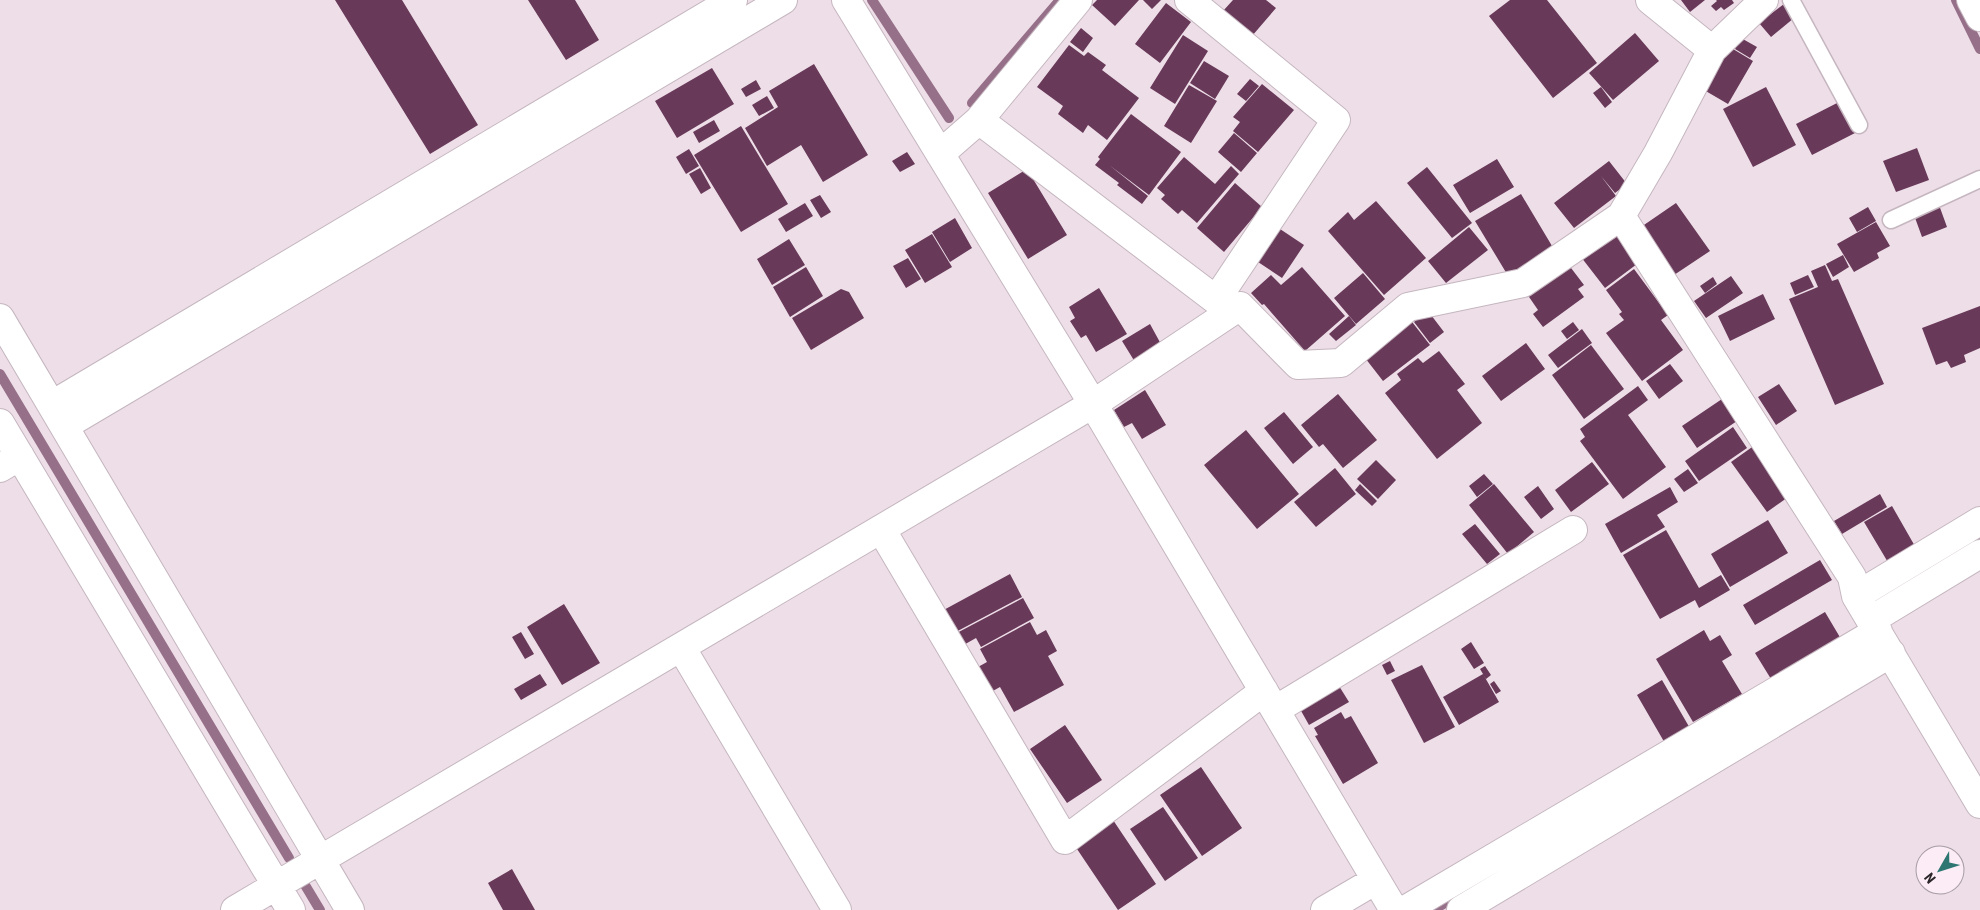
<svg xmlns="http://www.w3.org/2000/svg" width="1980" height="910" viewBox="0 0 1980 910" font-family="'Roboto Condensed',sans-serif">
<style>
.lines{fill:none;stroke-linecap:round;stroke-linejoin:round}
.stream{stroke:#966f89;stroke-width:10}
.building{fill:#683959}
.service-casing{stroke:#c5b6bf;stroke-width:19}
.minor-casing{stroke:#c5b6bf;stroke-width:30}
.service{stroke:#fff;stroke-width:16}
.minor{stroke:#fff;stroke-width:28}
</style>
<rect width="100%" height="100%" fill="#eedee8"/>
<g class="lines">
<path class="stream" d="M872,0L949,118
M1956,0L1980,49
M972,103L1060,0
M0,374L289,858
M1878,599L1980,538
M305,885L320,910
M1433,910L1510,865"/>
</g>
<path class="building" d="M335,0H402L478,125L430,154Z
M528,0H575L599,40L566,60Z
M1097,0H1139L1115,26L1092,5Z
M1143,0H1161L1152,9Z
M1233,0H1266L1276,8L1252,36L1223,11Z
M1510,0H1547L1597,63L1553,98L1489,16Z
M1681,0H1705L1690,12Z
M1716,0H1732L1734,3L1724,10L1721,7L1716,11L1711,6L1717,1Z
M1166,3L1191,22L1160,63L1135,44Z
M1784,4L1794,18L1771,37L1759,23Z
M1081,28L1093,38L1083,52L1070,42Z
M1635,33L1659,61L1613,100L1589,73Z
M1183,35L1208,51L1175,104L1150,88Z
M1741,38L1757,47L1750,58L1735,49Z
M1069,45L1084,56L1088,52L1106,65L1102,70L1139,98L1107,140L1088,125L1083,133L1058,114L1063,106L1037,87Z
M1728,46L1753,61L1728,104L1704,90Z
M1204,61L1229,76L1215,99L1190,83Z
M814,64L868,155L823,182L801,145L767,166L745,128L778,107L769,91Z
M712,68L734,104L677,138L655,101Z
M1250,79L1259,86L1246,101L1237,94Z
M756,80L761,89L746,97L741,89Z
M1262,84L1294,110L1258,152L1233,131L1240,122L1233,117Z
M1189,85L1217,101L1191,143L1164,126Z
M1601,87L1612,102L1605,108L1593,93Z
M1766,87L1796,145L1753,167L1723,109Z
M767,96L774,108L759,116L752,105Z
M1839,102L1855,133L1812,155L1796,124Z
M1131,114L1181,152L1149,195L1109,165L1148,196L1142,204L1117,185L1119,183L1095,165L1100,159L1098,157Z
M714,120L720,131L699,143L693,132Z
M741,126L788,204L741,232L694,155Z
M1234,133L1257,153L1241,172L1218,152Z
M1917,148L1929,180L1896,192L1883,161Z
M689,149L699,166L686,174L676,157Z
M907,152L915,164L900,172L892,161Z
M1184,157L1215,184L1231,166L1239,174L1197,223L1182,210L1178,214L1161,199L1165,195L1157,188Z
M1497,159L1514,187L1470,213L1453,185Z
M1609,161L1627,184L1615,193L1601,176L1616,196L1574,228L1554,203Z
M1427,167L1472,223L1452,238L1407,183Z
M700,168L711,188L701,194L689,174Z
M1027,169L1067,235L1028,259L988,193Z
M1235,183L1262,207L1224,252L1197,228Z
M1521,194L1555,251L1510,279L1475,221Z
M820,195L831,212L821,218L810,200Z
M1376,201L1426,258L1384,295L1328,231L1348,212L1354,220Z
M805,203L813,216L786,232L778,219Z
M1676,203L1710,251L1674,275L1641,227Z
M1939,205L1947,227L1922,237L1914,215Z
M1868,207L1876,221L1857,232L1849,218Z
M955,218L972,248L950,262L932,232Z
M1876,222L1890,246L1877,253L1879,258L1854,272L1837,244Z
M1277,227L1304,245L1282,278L1255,260Z
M1469,227L1488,250L1446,283L1428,261Z
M1618,229L1641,261L1605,288L1581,257Z
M932,234L952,267L925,283L905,250Z
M789,239L805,265L772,285L757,259Z
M1843,255L1849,267L1833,277L1826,264Z
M908,258L921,279L906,288L893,266Z
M1568,264L1584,285L1578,289L1584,297L1543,327L1533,314L1538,310L1527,294Z
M1825,265L1832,281L1838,279L1884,384L1835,405L1789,299L1818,287L1811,271Z
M806,267L823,296L790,317L773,287Z
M1302,267L1345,316L1305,351L1264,304L1262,305L1251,293L1271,275L1281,285Z
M1634,269L1668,315L1661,320L1683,350L1642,381L1606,333L1624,320L1619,314L1622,312L1606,290Z
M1363,273L1385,299L1356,324L1334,298Z
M1808,275L1814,287L1795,295L1790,283Z
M1731,276L1743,293L1706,318L1694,301Z
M1713,277L1717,284L1705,293L1700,286Z
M1099,288L1127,334L1096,352L1086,335L1081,338L1070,321L1075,318L1069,307Z
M841,289L849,292L864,318L811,350L792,318Z
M1763,294L1775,319L1730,341L1718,316Z
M1980,306V348L1964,355L1966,362L1951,368L1947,361L1936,365L1922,328Z
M1428,311L1444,332L1430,343L1414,322Z
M1349,316L1356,325L1336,341L1329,334Z
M1409,318L1430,345L1383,381L1362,354Z
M1573,322L1579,330L1567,339L1561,331Z
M1150,324L1162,346L1135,362L1122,341Z
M1582,329L1592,343L1558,368L1548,355Z
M1526,343L1545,369L1501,401L1482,376Z
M1591,345L1624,389L1584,419L1552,375Z
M1439,351L1465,384L1457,390L1482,423L1437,459L1385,393L1401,380L1397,374L1418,358L1423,363Z
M1670,364L1683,381L1659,399L1646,381Z
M1779,384L1797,411L1776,425L1758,397Z
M1638,386L1648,400L1628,415L1666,467L1623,499L1580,441L1585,437L1580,429Z
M1145,390L1166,425L1142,439L1132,423L1124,427L1114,410Z
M1338,394L1377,440L1343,468L1323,444L1319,447L1301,425Z
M1722,399L1737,421L1697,448L1682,426Z
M1284,412L1313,447L1293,464L1264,428Z
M1733,427L1747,448L1699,481L1685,461Z
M1246,430L1299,494L1257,529L1204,465Z
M1755,445L1791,495L1767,512L1731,462Z
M1376,460L1396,480L1378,499L1357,479Z
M1592,462L1609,484L1571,512L1555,490Z
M1335,468L1356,494L1316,527L1294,502Z
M1688,469L1698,483L1684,492L1674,479Z
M1484,474L1493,484L1477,497L1469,486Z
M1360,484L1377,501L1372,506L1355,490Z
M1494,484L1534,532L1508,554L1469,505Z
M1538,486L1554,509L1541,519L1524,497Z
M1670,487L1678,502L1657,515L1665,527L1621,553L1605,524Z
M1880,494L1887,507L1842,534L1834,521Z
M1892,506L1916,548L1889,564L1864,522Z
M1768,520L1788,553L1730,587L1711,554Z
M1475,524L1500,554L1487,564L1462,534Z
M1666,530L1699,588L1721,575L1730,590L1699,608L1695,600L1660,619L1623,555Z
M1820,560L1832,580L1755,625L1743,605Z
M1010,574L1022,597L952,634L940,612Z
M1023,598L1034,618L981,647L976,638L960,647L953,635Z
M564,604L600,663L562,685L527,627Z
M1825,612L1841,639L1771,679L1755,653Z
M1030,622L1037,635L1046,630L1057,651L1048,656L1064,685L1014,712L1000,687L991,692L978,667L987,662L980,649Z
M1704,630L1710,641L1720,635L1732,655L1722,661L1742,694L1693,722L1656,659Z
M521,632L534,654L525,659L512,637Z
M1471,642L1484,663L1474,669L1461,649Z
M1390,661L1395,671L1387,675L1382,665Z
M1422,665L1455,727L1424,743L1391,680Z
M1485,666L1491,675L1486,679L1480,669Z
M540,674L547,685L521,700L514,689Z
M1483,674L1499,702L1459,725L1443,697Z
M1662,680L1691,730L1666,745L1637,695Z
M1494,681L1501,691L1496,694L1490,684Z
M1339,686L1349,702L1309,725L1300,709Z
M1341,712L1345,719L1351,716L1378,763L1343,784L1315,736L1318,735L1314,728Z
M1065,725L1102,780L1067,803L1030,749Z
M1201,767L1242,828L1202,856L1160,795Z
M1163,807L1198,858L1165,881L1130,829Z
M1113,820L1156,884L1118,910L1075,846Z
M512,869L535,910H503L488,883Z"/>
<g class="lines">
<g class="service-casing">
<path id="service" d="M1791,0L1859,125
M1891,220L1980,179"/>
</g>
<g class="minor-casing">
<path id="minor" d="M846,0L1093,404L1394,910
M1189,0L1336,120L1216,300
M1650,0L1712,50
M1971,0L1980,17
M979,120L1216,300L1229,313
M940,154L979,120L1078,0
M1621,216L1852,577L1856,596L1980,804
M0,318L350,910
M52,405L733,0
M0,423L291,910
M64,426L783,0
M0,468L20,456
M881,529L1065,840L1264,691
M1856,596L1980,521
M1871,620L1980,554
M681,647L837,910
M1275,710L1573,530
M235,910L1093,404L1240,306L1298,365L1341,363L1408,307L1523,283L1621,216L1658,153L1712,50L1764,0
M1325,910L1376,880
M1405,910L1878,631
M1461,910L1891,653"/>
</g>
<use href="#service" class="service"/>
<use href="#minor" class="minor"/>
</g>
<g transform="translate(1940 870) rotate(231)"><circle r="24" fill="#fbecf5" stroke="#a79ca3"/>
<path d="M0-4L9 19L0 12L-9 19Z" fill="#2d7672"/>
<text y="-8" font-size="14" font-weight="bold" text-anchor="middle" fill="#2a2528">N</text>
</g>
</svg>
